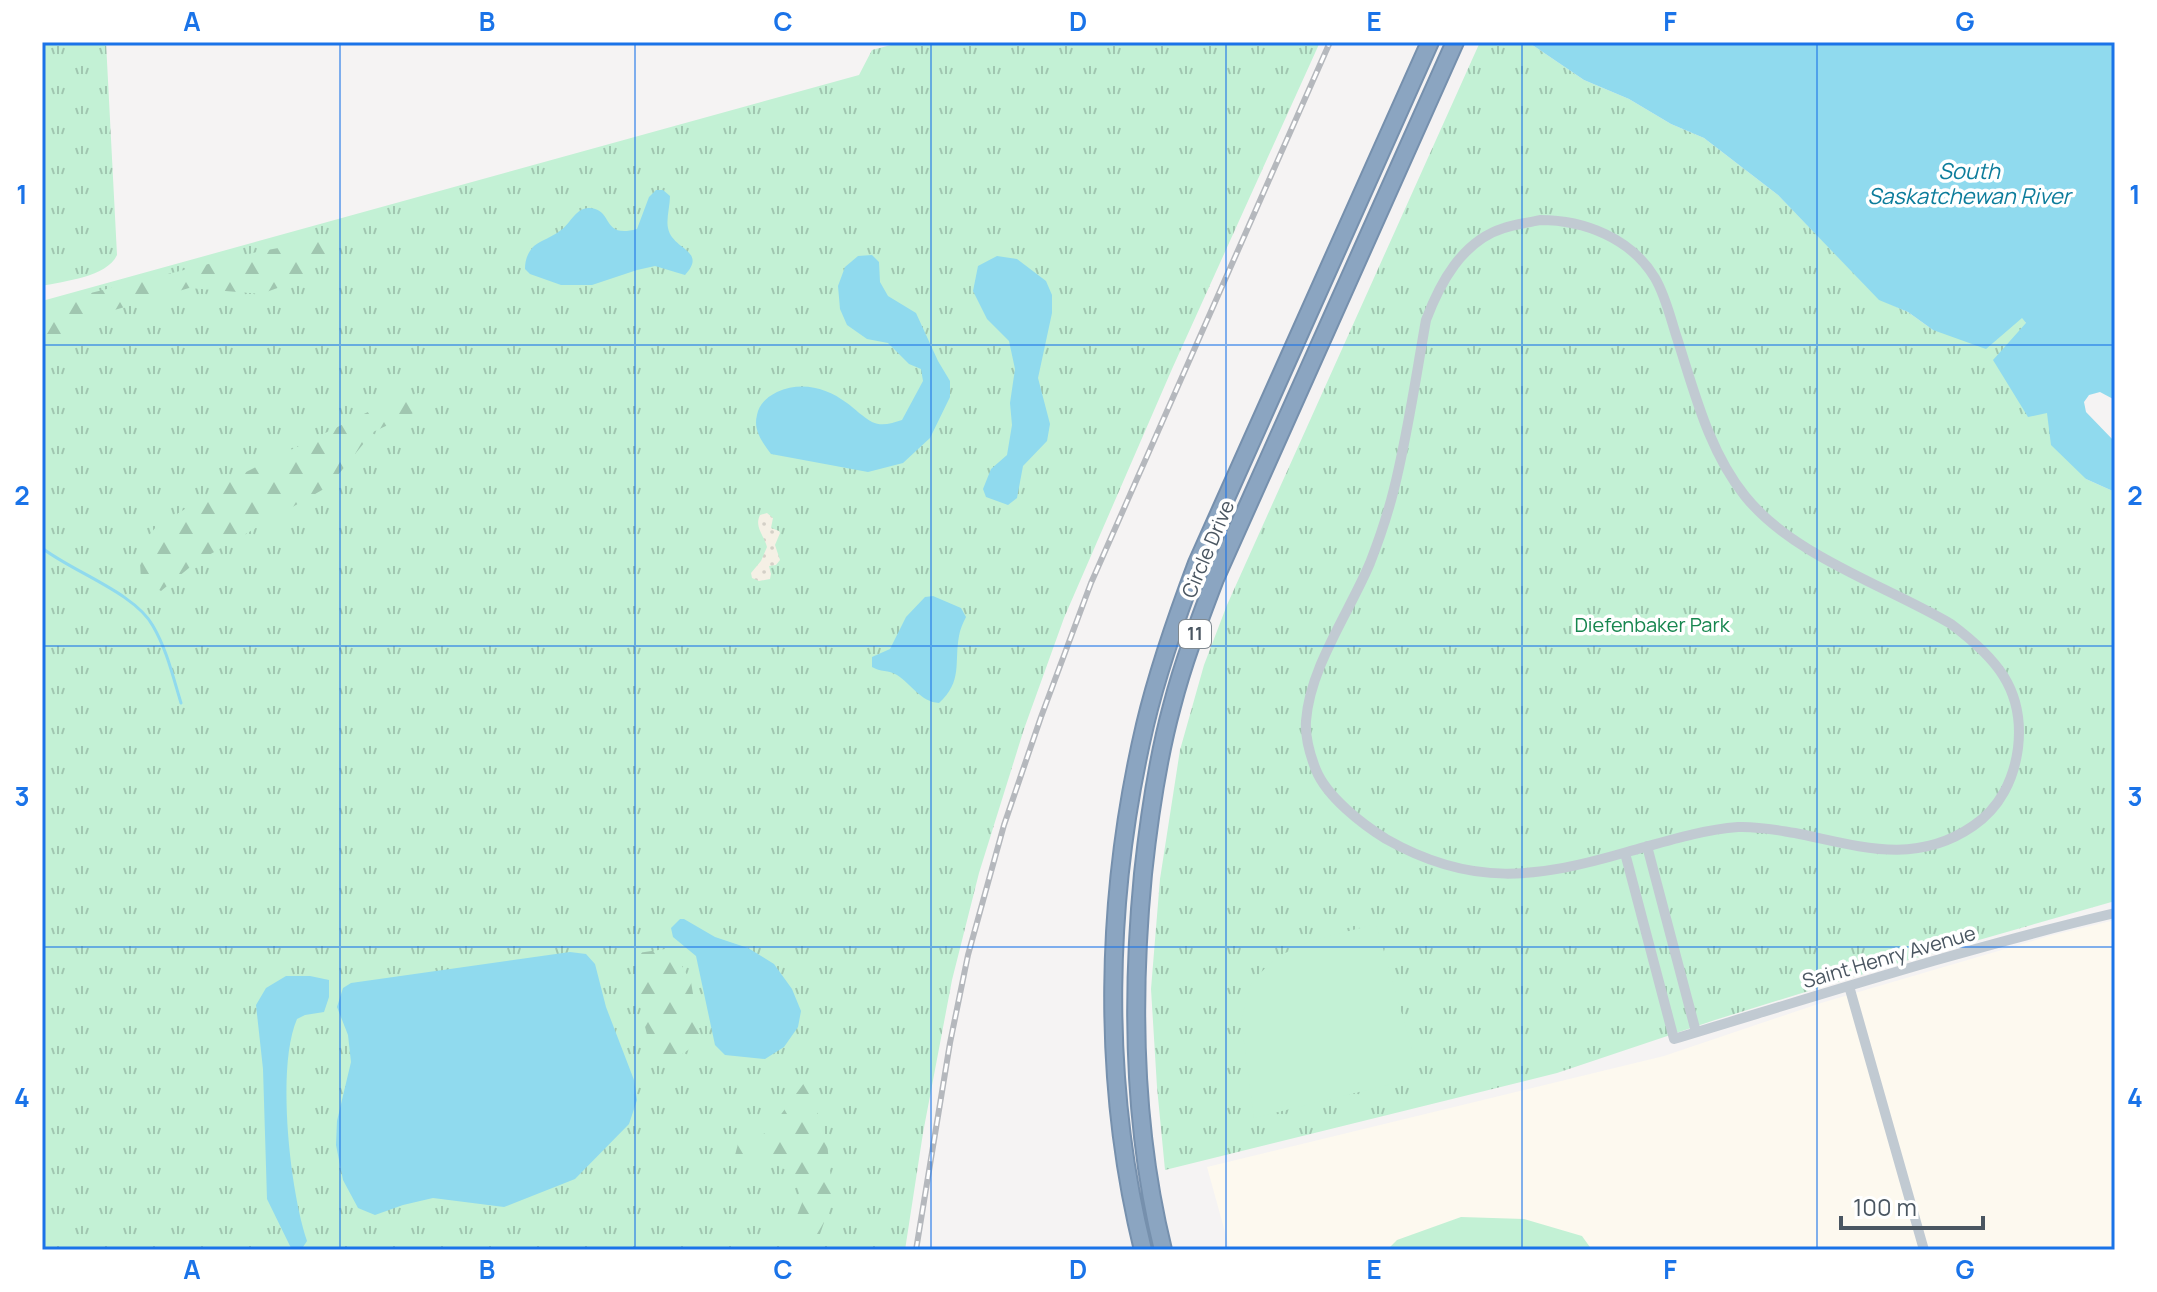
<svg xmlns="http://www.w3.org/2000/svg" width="2157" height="1292" viewBox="0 0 2157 1292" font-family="Manrope,sans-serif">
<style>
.commercial{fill:#fdf9ef}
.grass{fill:url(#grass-tufts)}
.forest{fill:url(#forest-firs)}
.sand{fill:url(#sand-dots)}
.garden{fill:#c3f1d5}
.water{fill:#90daee}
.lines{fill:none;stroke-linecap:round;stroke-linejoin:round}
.stream{stroke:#90daee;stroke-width:3}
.highway-casing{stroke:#7690ad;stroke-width:20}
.minor{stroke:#c1cad2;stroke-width:10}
.highway{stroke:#8ba5c1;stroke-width:16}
.rail-casing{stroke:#b5b8bd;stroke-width:6}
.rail{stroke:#fff;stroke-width:3;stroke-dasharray:9;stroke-linecap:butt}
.grid{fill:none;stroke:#1a73e8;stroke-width:2;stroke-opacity:0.55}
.labels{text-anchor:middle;stroke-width:7;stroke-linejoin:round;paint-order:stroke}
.shield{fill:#fff;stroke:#808990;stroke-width:2}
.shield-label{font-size:18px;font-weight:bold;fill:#4a5661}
.street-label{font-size:20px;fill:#4a5661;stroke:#fff}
.park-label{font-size:20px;fill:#17864f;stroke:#fff}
.water-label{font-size:22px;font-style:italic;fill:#0c7c9b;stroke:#fff}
.neatline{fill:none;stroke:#1a73e8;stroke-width:3}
.grid-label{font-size:26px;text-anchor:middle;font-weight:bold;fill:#1a73e8}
</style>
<defs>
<pattern id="grass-tufts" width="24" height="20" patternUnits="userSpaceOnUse" patternTransform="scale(2)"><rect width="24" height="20" fill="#c3f1d5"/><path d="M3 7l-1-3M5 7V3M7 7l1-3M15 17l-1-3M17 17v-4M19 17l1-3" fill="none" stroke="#a0c6b0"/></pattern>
<pattern id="forest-firs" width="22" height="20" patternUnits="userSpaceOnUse" patternTransform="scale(2)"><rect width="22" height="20" fill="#c3f1d5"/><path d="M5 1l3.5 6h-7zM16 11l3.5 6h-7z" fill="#a0c6b0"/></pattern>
<pattern id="sand-dots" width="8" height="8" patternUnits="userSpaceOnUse" patternTransform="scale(2)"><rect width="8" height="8" fill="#f5f0e5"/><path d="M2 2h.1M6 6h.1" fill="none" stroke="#d4d0c7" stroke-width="1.8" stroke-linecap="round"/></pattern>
</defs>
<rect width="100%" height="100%" fill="#f5f3f3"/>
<path class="commercial" d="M2115,920V1250H1230L1207,1167L1664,1056L1821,1003L2049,936Z"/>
<path class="grass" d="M42,42H106L117,255C107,277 64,281 42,286Z
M902,42H1320L1172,369L1064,618L1024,729L979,873L952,980L923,1133L905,1250H42V301L859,75L872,50Z
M1480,42H1528L1584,80L1629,99L1671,124L1704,138L1778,195L1879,299L1908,312L1933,330L2022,317L2026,323L2047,412L2086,479L2115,492V901L1902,962L1715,1020L1557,1073L1165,1170L1157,1087L1151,989L1160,879L1180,750L1204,665L1227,605Z"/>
<path class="forest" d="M326,239L334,249L302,279L261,294L189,288L84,319L42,351V305L257,252Z
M419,393L422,409L373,432L329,486L195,563L161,591L141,579L139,547L156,527L240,475L370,411Z
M672,948L691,982L701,1041L668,1064L648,1039L636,989L638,953Z
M807,1079L827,1143L833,1197L820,1234L795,1241L793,1225L802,1203L797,1176L765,1159H734L738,1144L768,1132Z"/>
<path class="sand" d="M767,513L773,518L771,528L779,531L780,533L775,545L780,560L776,565L769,566L771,574L770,579L759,581L752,578L751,573L761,561L767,547C764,535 754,527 760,515Z"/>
<path class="garden" d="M1376,924L1420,1077L1254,1118L1241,1020L1252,981L1277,957L1310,941Z
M1461,1217L1524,1219L1582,1236L1592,1250H1387L1397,1240Z"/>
<path class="water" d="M1528,42H2115V400L2100,392L2089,395L2084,402L2086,412L2115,442V492L2086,479L2051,445L2047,413L2028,417L1993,360L2026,323L2022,318L1986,349L1933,330L1908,312L1879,300L1778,195L1704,138L1671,124L1629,99L1584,80Z
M656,190H663L670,196C670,206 666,219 668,228C672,250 708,250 685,275L655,266L637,270L592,285H561L530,274L525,269C525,261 527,253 534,246C541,240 553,237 561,230C571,223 576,207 590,208C614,210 601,239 637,229L649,197Z
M872,255L879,262L880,282L888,296L916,313L938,361L950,381V397L930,438L903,463L868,472L771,454C762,442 753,430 757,415C759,404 767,397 777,392C801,381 826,387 847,403C855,409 863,417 872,422C882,427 892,423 902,420L923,381L921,369L909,364L888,343L867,339L847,325L840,309L838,286L845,267L858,256Z
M997,256L1017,259L1046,281L1052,295V313L1038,378L1050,424L1047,441L1023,466L1017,498L1008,505L986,497L983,489L991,469L1007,455L1012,425L1010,403L1015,369L1009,341L987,319L973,291L978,266Z
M933,596L961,608L966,617C963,623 960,629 959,636C954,663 963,681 939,703C921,702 911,684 897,675C889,670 880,672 872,667V657L890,649L906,617L925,597Z
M680,919H684L715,937L748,948L774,964L792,989L801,1011L798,1027L784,1047L765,1059L725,1055L715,1045L696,956L673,937L671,928Z
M570,952L586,954L595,964L606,1007L634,1080L637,1100L629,1124L575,1179L504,1207L433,1198L403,1205L375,1215L358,1208L343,1180L336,1145L337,1121L351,1062L348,1035L337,1007L343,988L351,983Z
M286,976H310L329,980V997L324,1012L305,1015L297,1019C276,1067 290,1191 307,1241L301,1250L291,1248L267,1199L263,1069L256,1005L266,988Z"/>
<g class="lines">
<path class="stream" d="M42,548C73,572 135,593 153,626C167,650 173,677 181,703"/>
<g class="highway-casing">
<path id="highway" d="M1143,1250C1101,1079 1105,896 1145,725C1158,670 1177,616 1197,563L1430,42
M1163,1250C1133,1128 1131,999 1143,874C1149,818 1157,761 1172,706C1183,663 1199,621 1215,579L1455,42"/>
</g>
<path class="minor" d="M1540,220C1584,220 1631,238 1655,278C1665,295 1670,316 1676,335C1694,390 1708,450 1745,496C1793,556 1885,585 1951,624C1995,657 2025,689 2018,748C2014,779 2000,808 1973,826C1915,866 1859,846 1795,833C1776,830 1757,826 1738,827C1700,830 1664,842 1627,852C1537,878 1472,888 1386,839C1362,824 1327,797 1316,770C1310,755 1305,737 1306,721C1310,667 1349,613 1370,563C1379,540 1388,513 1394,489C1408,433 1416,376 1426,320C1440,283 1462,241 1504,228C1515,224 1528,223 1540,220Z
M1647,846L1696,1032
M1625,853L1674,1039C1820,995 1966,948 2115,913
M1849,986L1924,1250"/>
<use href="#highway" class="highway"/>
<g class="rail-casing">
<path id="rail" d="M916,1250L950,1043L968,955L1004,825L1041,717L1091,583L1330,42"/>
</g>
<use href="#rail" class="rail"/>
</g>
<path class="grid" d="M340,42V1250M635,42V1250M931,42V1250M1226,42V1250M1522,42V1250M1817,42V1250M42,345H2115M42,646H2115M42,947H2115"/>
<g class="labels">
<rect class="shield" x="1179" y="620" width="32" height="28" rx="6"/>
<g class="shield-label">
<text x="1195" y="640">11</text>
</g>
<g class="street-label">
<text transform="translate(1208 549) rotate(-67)" y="7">Circle Drive</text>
<text transform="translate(1889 957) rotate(-16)" y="7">Saint Henry Avenue</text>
</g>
<g class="park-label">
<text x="1652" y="632">Diefenbaker Park</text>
</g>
<g class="water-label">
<text x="1969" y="179">South<tspan x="1969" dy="25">Saskatchewan River</tspan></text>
</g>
</g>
<rect width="2157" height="1292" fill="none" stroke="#ffffff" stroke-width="88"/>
<path d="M1841 1216v12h142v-12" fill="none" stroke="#4a5661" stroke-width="4"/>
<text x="1853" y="1216" font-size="24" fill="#4a5661" stroke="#ffffff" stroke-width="6" paint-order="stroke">100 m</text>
<rect x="44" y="44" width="2069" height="1204" class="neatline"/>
<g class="grid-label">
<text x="192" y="31">A</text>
<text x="487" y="31">B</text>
<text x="783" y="31">C</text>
<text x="1078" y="31">D</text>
<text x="1374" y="31">E</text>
<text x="1670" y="31">F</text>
<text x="1965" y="31">G</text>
<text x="22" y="204">1</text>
<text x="2135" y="204">1</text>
<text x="22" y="505">2</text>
<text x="2135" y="505">2</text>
<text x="22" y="806">3</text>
<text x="2135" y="806">3</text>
<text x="22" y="1107">4</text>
<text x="2135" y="1107">4</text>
<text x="192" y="1279">A</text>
<text x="487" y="1279">B</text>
<text x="783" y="1279">C</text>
<text x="1078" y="1279">D</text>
<text x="1374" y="1279">E</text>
<text x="1670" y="1279">F</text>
<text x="1965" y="1279">G</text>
</g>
</svg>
